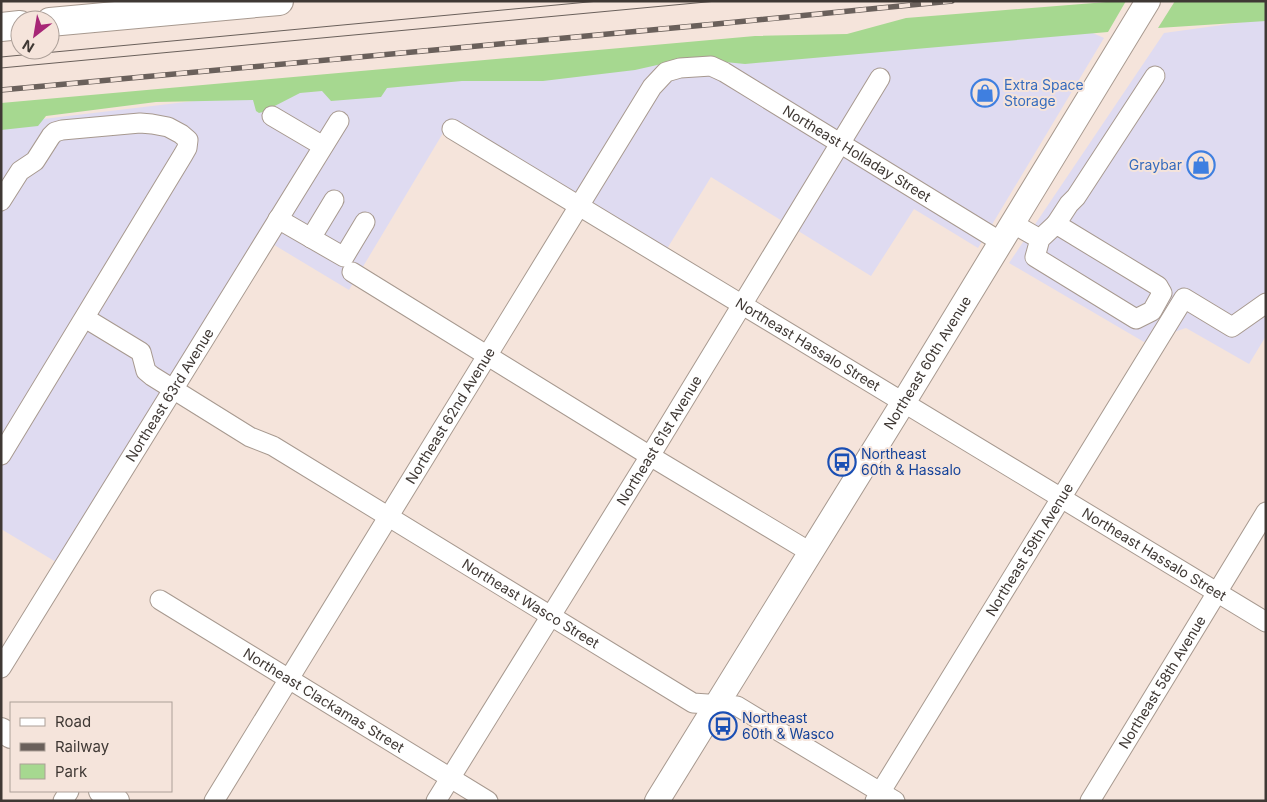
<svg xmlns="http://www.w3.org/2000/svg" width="1267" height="802" viewBox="0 0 1267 802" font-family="Inter,sans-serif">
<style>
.industrial{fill:#dfdbf1}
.green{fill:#a6d890}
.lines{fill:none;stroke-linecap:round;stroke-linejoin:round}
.minor-casing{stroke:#a7998f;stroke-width:21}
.major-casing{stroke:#a7998f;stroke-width:26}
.highway-casing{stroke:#a7998f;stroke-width:30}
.minor{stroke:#fff;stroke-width:19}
.major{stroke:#fff;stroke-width:24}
.highway{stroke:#fff;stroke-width:28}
.tram{stroke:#6a605b;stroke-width:1}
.rail-casing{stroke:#6a605b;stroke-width:5.5}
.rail{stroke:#f5e4db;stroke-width:4;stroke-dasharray:11;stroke-linecap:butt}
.labels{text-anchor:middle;stroke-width:4;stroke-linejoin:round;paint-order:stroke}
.shop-label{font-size:14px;fill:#366cbe;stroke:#f5e4db;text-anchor:start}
.street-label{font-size:14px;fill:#3f3834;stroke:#f5e4db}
.transit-label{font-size:14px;fill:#164399;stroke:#f5e4db;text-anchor:start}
</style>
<rect width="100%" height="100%" fill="#f5e4db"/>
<path class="industrial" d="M1266,19V336L1249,364L1186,328L1144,342L1009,263L1164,33Z
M1084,29L1104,38L978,248L914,209L871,276L711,177L662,257L446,128L349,290L266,240L66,568L1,529V124L194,101Z"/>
<path class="green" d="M1119,1H1126L1108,32L745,64L695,59L675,61L635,70L543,81H462L387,88L381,97L331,101L322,91L300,93L263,112L259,113L256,111L253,100L156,102L46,116L38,126L1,130V103L755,36L847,34L906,18Z
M1175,1H1266V21L1158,28Z"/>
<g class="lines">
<g class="minor-casing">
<g id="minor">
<path d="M272,116L323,146"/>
<path id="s1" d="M452,129L1266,622"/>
<path d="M1,201L20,171L35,161L51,136L55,132L62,130L140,123L152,124L168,127L181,134L188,140L187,148L183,155L1,455"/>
<path d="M278,219L344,257L365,222"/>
<path d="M1012,223L1040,239L1035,257L1136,319L1152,311L1162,293L1158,286L1056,224L1040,239"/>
<path d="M1056,224L1069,204L1076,197L1155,76"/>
<path d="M311,238L334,200"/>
<path d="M352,272L650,456L810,552"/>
<path id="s2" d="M85,318L141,352L146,371L152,376L250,437L273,446L693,703L737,706L895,801"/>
<path id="s3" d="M160,600L488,801"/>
<path id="s4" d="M1,668L339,121"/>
<path d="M63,801L69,791"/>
<path id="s5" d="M214,801L652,87L666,72L680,68L711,66L724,72L1001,242"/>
<path id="s6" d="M436,801L650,456L880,78"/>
<path id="s7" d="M875,801L1184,298L1232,327L1266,303"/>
<path id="s8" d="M1090,801L1266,512"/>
</g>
</g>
<g class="major-casing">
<g id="major">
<path d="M1,730L11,736"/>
<path d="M101,791L117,801"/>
<path id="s9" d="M657,801L903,403L1148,1"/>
</g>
</g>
<g class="highway-casing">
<path id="highway" d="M50,22L279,1
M1,27L20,25"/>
</g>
<use href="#minor" class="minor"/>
<use href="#major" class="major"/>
<use href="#highway" class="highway"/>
<path class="tram" d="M1,57L599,1
M1,68L717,1"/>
<g class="rail-casing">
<path id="rail" d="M1,90L716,24L952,1"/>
</g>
<use href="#rail" class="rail"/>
</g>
<defs>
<g id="shop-ring" transform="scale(1.4375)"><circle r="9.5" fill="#f5e4db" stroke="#3f7fe0" stroke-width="1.5"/><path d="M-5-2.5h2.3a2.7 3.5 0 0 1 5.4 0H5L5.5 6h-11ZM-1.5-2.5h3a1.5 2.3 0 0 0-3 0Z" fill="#3f7fe0"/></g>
<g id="bus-ring" transform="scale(1.4375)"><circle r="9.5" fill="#f5e4db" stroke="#1a4fb4" stroke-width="1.5"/><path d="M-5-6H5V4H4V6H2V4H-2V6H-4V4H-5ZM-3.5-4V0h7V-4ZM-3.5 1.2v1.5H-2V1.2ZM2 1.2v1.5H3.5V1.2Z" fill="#1a4fb4"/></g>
</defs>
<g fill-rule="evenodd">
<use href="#shop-ring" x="985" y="93"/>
<use href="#shop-ring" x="1201" y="165"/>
<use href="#bus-ring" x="842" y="462"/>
<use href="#bus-ring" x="723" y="726"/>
</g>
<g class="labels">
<g class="shop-label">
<text x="1004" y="90">Extra Space<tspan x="1004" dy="16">Storage</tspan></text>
<text x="1182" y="170" text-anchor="end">Graybar</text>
</g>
<g class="street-label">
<text dy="5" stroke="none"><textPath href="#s5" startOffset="1074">Northeast Holladay Street</textPath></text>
<text dy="5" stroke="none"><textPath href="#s1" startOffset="416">Northeast Hassalo Street</textPath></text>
<text dy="5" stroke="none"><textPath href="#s9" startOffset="515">Northeast 60th Avenue</textPath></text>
<text dy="5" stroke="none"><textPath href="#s4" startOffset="321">Northeast 63rd Avenue</textPath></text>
<text dy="5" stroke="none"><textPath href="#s5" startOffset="452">Northeast 62nd Avenue</textPath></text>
<text dy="5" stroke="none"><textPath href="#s6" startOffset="424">Northeast 61st Avenue</textPath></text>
<text dy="5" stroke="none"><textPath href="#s7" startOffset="295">Northeast 59th Avenue</textPath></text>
<text dy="5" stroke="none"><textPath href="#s1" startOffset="821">Northeast Hassalo Street</textPath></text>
<text dy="5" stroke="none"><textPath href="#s2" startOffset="535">Northeast Wasco Street</textPath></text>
<text dy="5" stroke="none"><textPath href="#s8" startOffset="139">Northeast 58th Avenue</textPath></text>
<text dy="5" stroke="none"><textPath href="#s3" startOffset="192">Northeast Clackamas Street</textPath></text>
</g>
<g class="transit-label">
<text x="861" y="459">Northeast<tspan x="861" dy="16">60th &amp; Hassalo</tspan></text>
<text x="742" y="723">Northeast<tspan x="742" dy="16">60th &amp; Wasco</tspan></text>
</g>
</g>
<rect width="1267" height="802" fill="none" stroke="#3f3834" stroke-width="5"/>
<rect x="10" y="702" width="162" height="90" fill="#f5e4db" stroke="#ac9f98"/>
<rect x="20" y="718" width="25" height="8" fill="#ffffff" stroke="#ac9f98"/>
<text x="55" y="727" font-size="15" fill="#3f3834">Road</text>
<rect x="20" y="743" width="25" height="8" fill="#6a605b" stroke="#ac9f98"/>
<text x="55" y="752" font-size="15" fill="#3f3834">Railway</text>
<rect x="20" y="764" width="25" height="15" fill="#a6d890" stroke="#ac9f98"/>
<text x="55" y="777" font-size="15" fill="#3f3834">Park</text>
<g transform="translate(35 35) rotate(211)"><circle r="24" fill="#f5e4db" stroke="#ac9f98"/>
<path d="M0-4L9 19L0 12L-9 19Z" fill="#a72676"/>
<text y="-8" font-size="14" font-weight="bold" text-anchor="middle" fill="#3f3834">N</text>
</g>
</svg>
